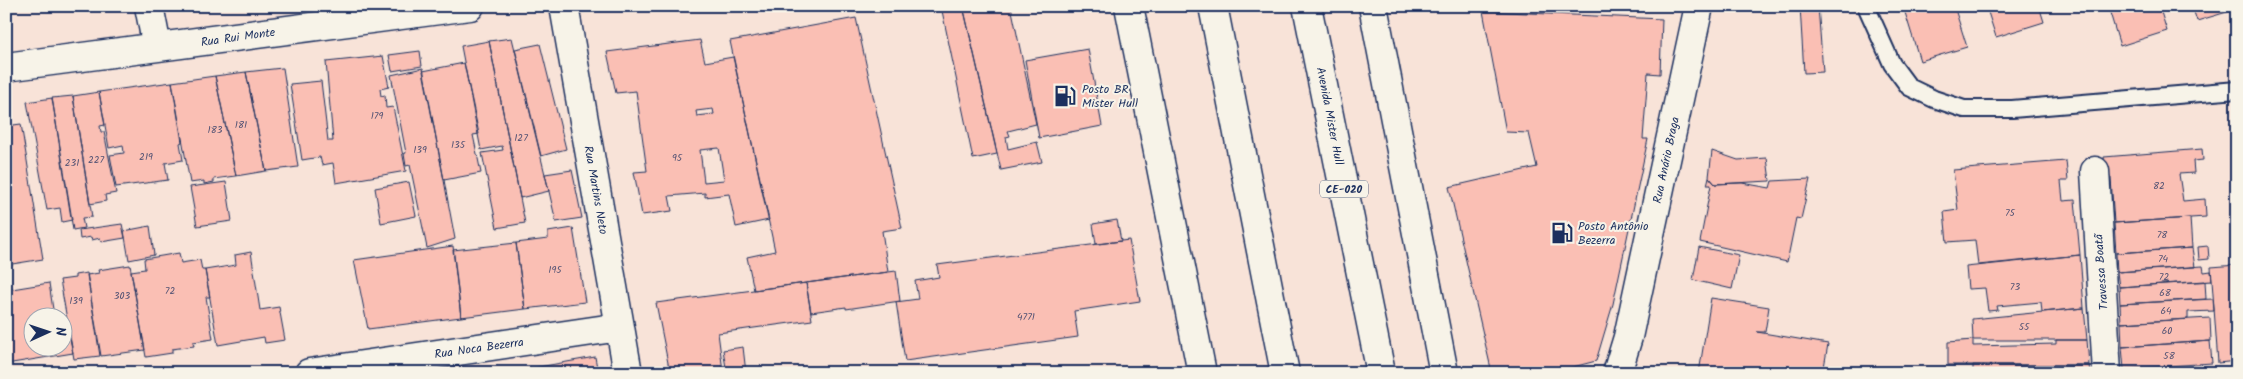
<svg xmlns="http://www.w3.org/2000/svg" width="2243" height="379" viewBox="0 0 2243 379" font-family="Kalam,sans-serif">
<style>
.building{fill:#fabfb4;stroke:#1b2f5e;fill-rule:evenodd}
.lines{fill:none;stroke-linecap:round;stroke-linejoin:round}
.service-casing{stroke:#1b2f5e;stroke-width:20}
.minor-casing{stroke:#1b2f5e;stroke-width:31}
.secondary-casing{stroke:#1b2f5e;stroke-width:31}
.trunk-casing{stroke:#1b2f5e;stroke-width:31}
.service{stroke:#f7f3e8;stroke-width:16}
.minor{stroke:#f7f3e8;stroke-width:28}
.secondary{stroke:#f7f3e8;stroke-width:28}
.trunk{stroke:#f7f3e8;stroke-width:28}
.labels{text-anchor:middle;stroke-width:4;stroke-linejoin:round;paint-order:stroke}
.number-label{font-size:10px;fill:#535374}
.shield{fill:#f7f3e8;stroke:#5d6a87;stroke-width:1}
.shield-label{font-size:11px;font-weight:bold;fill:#1b2f5e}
.street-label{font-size:12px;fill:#1b2f5e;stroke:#f7f3e8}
.poi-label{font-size:12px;fill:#1b2f5e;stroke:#f7f3e8;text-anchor:start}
</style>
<rect width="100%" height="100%" fill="#f8e3d8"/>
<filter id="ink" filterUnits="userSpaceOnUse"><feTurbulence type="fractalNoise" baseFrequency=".02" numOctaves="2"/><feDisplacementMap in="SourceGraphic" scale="10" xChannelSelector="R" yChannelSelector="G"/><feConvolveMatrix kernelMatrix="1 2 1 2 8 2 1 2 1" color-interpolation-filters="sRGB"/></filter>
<g filter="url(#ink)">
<path class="building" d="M941,6H963L997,154L973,159Z
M963,6H1011L1036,124L1008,131L1010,136L1006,137L1008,149L1037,142L1042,162L1001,170Z
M1800,6H1818L1823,72L1804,73Z
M1903,6H1954L1967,47L1920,61Z
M1986,6H2039L2044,22L1996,37Z
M2108,6H2159L2167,31L2120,46Z
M2192,6H2237V9L2197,21Z
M1483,11L1662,19L1660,74L1648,73L1643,139H1648L1613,304L1596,361L1550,373H1492L1449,187L1537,167L1529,133L1506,132Z
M856,18L902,228L882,231L888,272L754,290L747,257L775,251L730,41Z
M512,38L549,191L520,198L489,41Z
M700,40L705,62L733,57L769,220L736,227L729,194L705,197V193L669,196L672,211L642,215L634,172L647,171L636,91L616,93L607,52ZM713,109L714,114L697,116L696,111ZM719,148L724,180L704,182L700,150Z
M489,41L525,223L497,228L482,153L503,150L502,146L481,150L461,46Z
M540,44L566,149L541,156L515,49Z
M1088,49L1102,126L1039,138L1025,60Z
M420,51L422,66L392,71L389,55Z
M383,56L389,87L380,89L381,96L385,95L386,108L393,107L406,171L336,183L333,163L322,165L320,157L302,160L290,84L321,81L328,141H333L326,62Z
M464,63L479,134L473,135L481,173L444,180L423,71Z
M282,68H283L298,167L266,171L246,72Z
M423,68L455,239L427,248L410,165L406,166L404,154L406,153L391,75Z
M246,72L266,171L236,176L215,76Z
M215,76L236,176L214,179V182L204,184V181L190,183L172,82Z
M172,82L182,142L180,143L183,160L165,163L168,180L116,187L110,155L124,153L123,145L109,148L99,92Z
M99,92L105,125L100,126L101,132H104L116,193L105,195L106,201L90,204L73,96Z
M73,96L92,217L82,218L84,228L73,230L52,98Z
M52,98L72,220L62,222L60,208L47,210L27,102Z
M21,124L43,259L6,265V126Z
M2202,149L2203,160L2193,161L2194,173L2179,174L2183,201L2205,199L2206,217L2114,223L2111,178L2106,179L2104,157Z
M1712,151L1738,160L1767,158L1770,181L1715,184L1709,177Z
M2066,161L2068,181H2061L2063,201L2075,200L2080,255L1978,265L1975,240L1947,242L1944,212L1958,210L1953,170Z
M572,170L582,218L556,222L545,174Z
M1709,177L1715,184L1742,183L1770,188L1772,181L1810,179L1801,219L1796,218L1787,262L1700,242L1711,185H1707Z
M226,182L232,221L197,226L190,187Z
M409,182L416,216L381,223L375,188Z
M2190,218L2192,248L2116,253L2114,223Z
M1117,220L1121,241L1096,244L1093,224Z
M122,224L125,238L101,242L100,238L92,240L91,237L80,239L79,230Z
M150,226L154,255L129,260L124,231Z
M573,228L585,302L525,309L516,243L548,239V232Z
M1129,240L1140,301L1074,311L1078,337L905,361L896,302L918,299L915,281L939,277L937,265Z
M516,243L525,309L461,317L453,250Z
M453,246L461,317L368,329L354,260Z
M2208,246L2209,259L2199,260L2198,247Z
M1699,247L1739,255L1732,289L1693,280Z
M2192,248L2195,267L2117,272L2116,253Z
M251,252L260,310L279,307L285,340L265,343L264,337L218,345L205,270L236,265L235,255Z
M179,253L181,263L200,260L202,270H205L210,297H206L213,339L193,342L194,346L172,349V353L146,357L131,271L145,269L144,259Z
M2080,255L2084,308L2042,312L2041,302L1997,306L1998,310L1988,311L1985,288L1968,289L1966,267Z
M130,265L145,350L101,356L87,275L99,273L98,270Z
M2237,265V361L2218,363L2211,267Z
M2203,266L2204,272L2211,271L2212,281L2119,287L2117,272Z
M896,271L900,301L846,309V307L811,312L806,283Z
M87,273L100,356L74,359L60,280L75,278V275Z
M2205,281L2206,299L2120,304L2119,287Z
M49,283L54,316H32V346H62V324H67L73,353L6,364V290Z
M806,283L812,320L718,333L723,371L726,370L727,373H670L656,303Z
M1711,298L1769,307L1765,332H1757L1828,344L1823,373H1699Z
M2213,299L2214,311L2188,312V319L2121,323L2120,304Z
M2084,308L2087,340H1973L1972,319Z
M2210,318L2211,341L2122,347L2121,323Z
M1973,340V346L2056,344V340H2087L2089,365H1948V342Z
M2210,341L2212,363L2124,369L2122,347Z
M743,347L746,373H727L723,350Z
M595,357L598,373H523L522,370Z
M1973,365H2089L2090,373H1973Z
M522,370L523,373H504Z"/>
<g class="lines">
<g class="service-casing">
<path id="service" d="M1866,6L1892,64L1909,87L1934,99L1964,109H2012L2237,90"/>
</g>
<g class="minor-casing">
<path id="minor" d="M149,6L157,47
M564,6L628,373
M6,67L470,6
M2095,171L2107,373
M309,373L620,327
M1617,373L1628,337L1699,6"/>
</g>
<g class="secondary-casing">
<path id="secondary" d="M1129,6L1202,373
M1373,6L1444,373"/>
</g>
<g class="trunk-casing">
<path id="trunk" d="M1213,6L1285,373
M1307,6L1381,373"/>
</g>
<use href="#service" class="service"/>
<use href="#minor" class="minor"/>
<use href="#secondary" class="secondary"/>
<use href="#trunk" class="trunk"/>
</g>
</g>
<defs>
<g id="fuel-bare" transform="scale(1.725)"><path d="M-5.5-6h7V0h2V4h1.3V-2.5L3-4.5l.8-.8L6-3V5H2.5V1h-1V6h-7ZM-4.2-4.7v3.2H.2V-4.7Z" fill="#1b2f5e" stroke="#f7f3e8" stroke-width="2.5" paint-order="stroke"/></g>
</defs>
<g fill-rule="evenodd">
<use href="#fuel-bare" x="1065" y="96"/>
<use href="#fuel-bare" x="1562" y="233"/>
</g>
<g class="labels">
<g class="number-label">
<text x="377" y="119">179</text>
<text x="241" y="128">181</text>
<text x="215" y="133">183</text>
<text x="521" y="141">127</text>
<text x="458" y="148">135</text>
<text x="420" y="153">139</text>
<text x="146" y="160">219</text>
<text x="677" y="161">95</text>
<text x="96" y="163">227</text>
<text x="72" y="166">231</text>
<text x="2159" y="189">82</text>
<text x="2010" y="216">75</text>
<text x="2162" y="238">78</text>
<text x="2163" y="262">74</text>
<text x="555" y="273">195</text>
<text x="2164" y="280">72</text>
<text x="2015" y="290">73</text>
<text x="170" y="294">72</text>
<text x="2165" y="296">68</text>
<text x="122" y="299">303</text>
<text x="76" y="304">139</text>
<text x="2166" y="314">64</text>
<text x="1026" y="320">4771</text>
<text x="2024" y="330">55</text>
<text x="2167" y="334">60</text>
<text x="2169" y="359">58</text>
</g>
<rect class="shield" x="1320" y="180.5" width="48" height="17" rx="4"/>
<g class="shield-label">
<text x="1344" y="193">CE-020</text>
</g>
<g class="street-label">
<text transform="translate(238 37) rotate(-8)" y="4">Rua Rui Monte</text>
<text transform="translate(1330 116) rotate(79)" y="4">Avenida Mister Hull</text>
<text transform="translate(1666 160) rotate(-78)" y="4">Rua Anário Braga</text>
<text transform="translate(596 190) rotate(80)" y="4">Rua Martins Neto</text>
<text transform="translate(2101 272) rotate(-94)" y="4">Travessa Boatã</text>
<text transform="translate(479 348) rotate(-8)" y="4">Rua Noca Bezerra</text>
</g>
<g class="poi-label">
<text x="1082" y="93">Posto BR<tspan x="1082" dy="14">Mister Hull</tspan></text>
<text x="1578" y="230">Posto Antônio<tspan x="1578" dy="14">Bezerra</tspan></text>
</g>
</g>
<rect width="2243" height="379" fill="none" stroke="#f7f3e8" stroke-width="25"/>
<rect x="12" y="12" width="2218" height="354" fill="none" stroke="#1b2f5e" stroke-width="2" filter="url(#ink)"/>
<g transform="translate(48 332) rotate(87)"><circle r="24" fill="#f7f3e8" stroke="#9fa5b1"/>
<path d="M0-4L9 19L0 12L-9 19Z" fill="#1b2f5e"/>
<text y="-8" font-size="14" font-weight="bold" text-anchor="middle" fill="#1b2f5e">N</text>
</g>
</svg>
